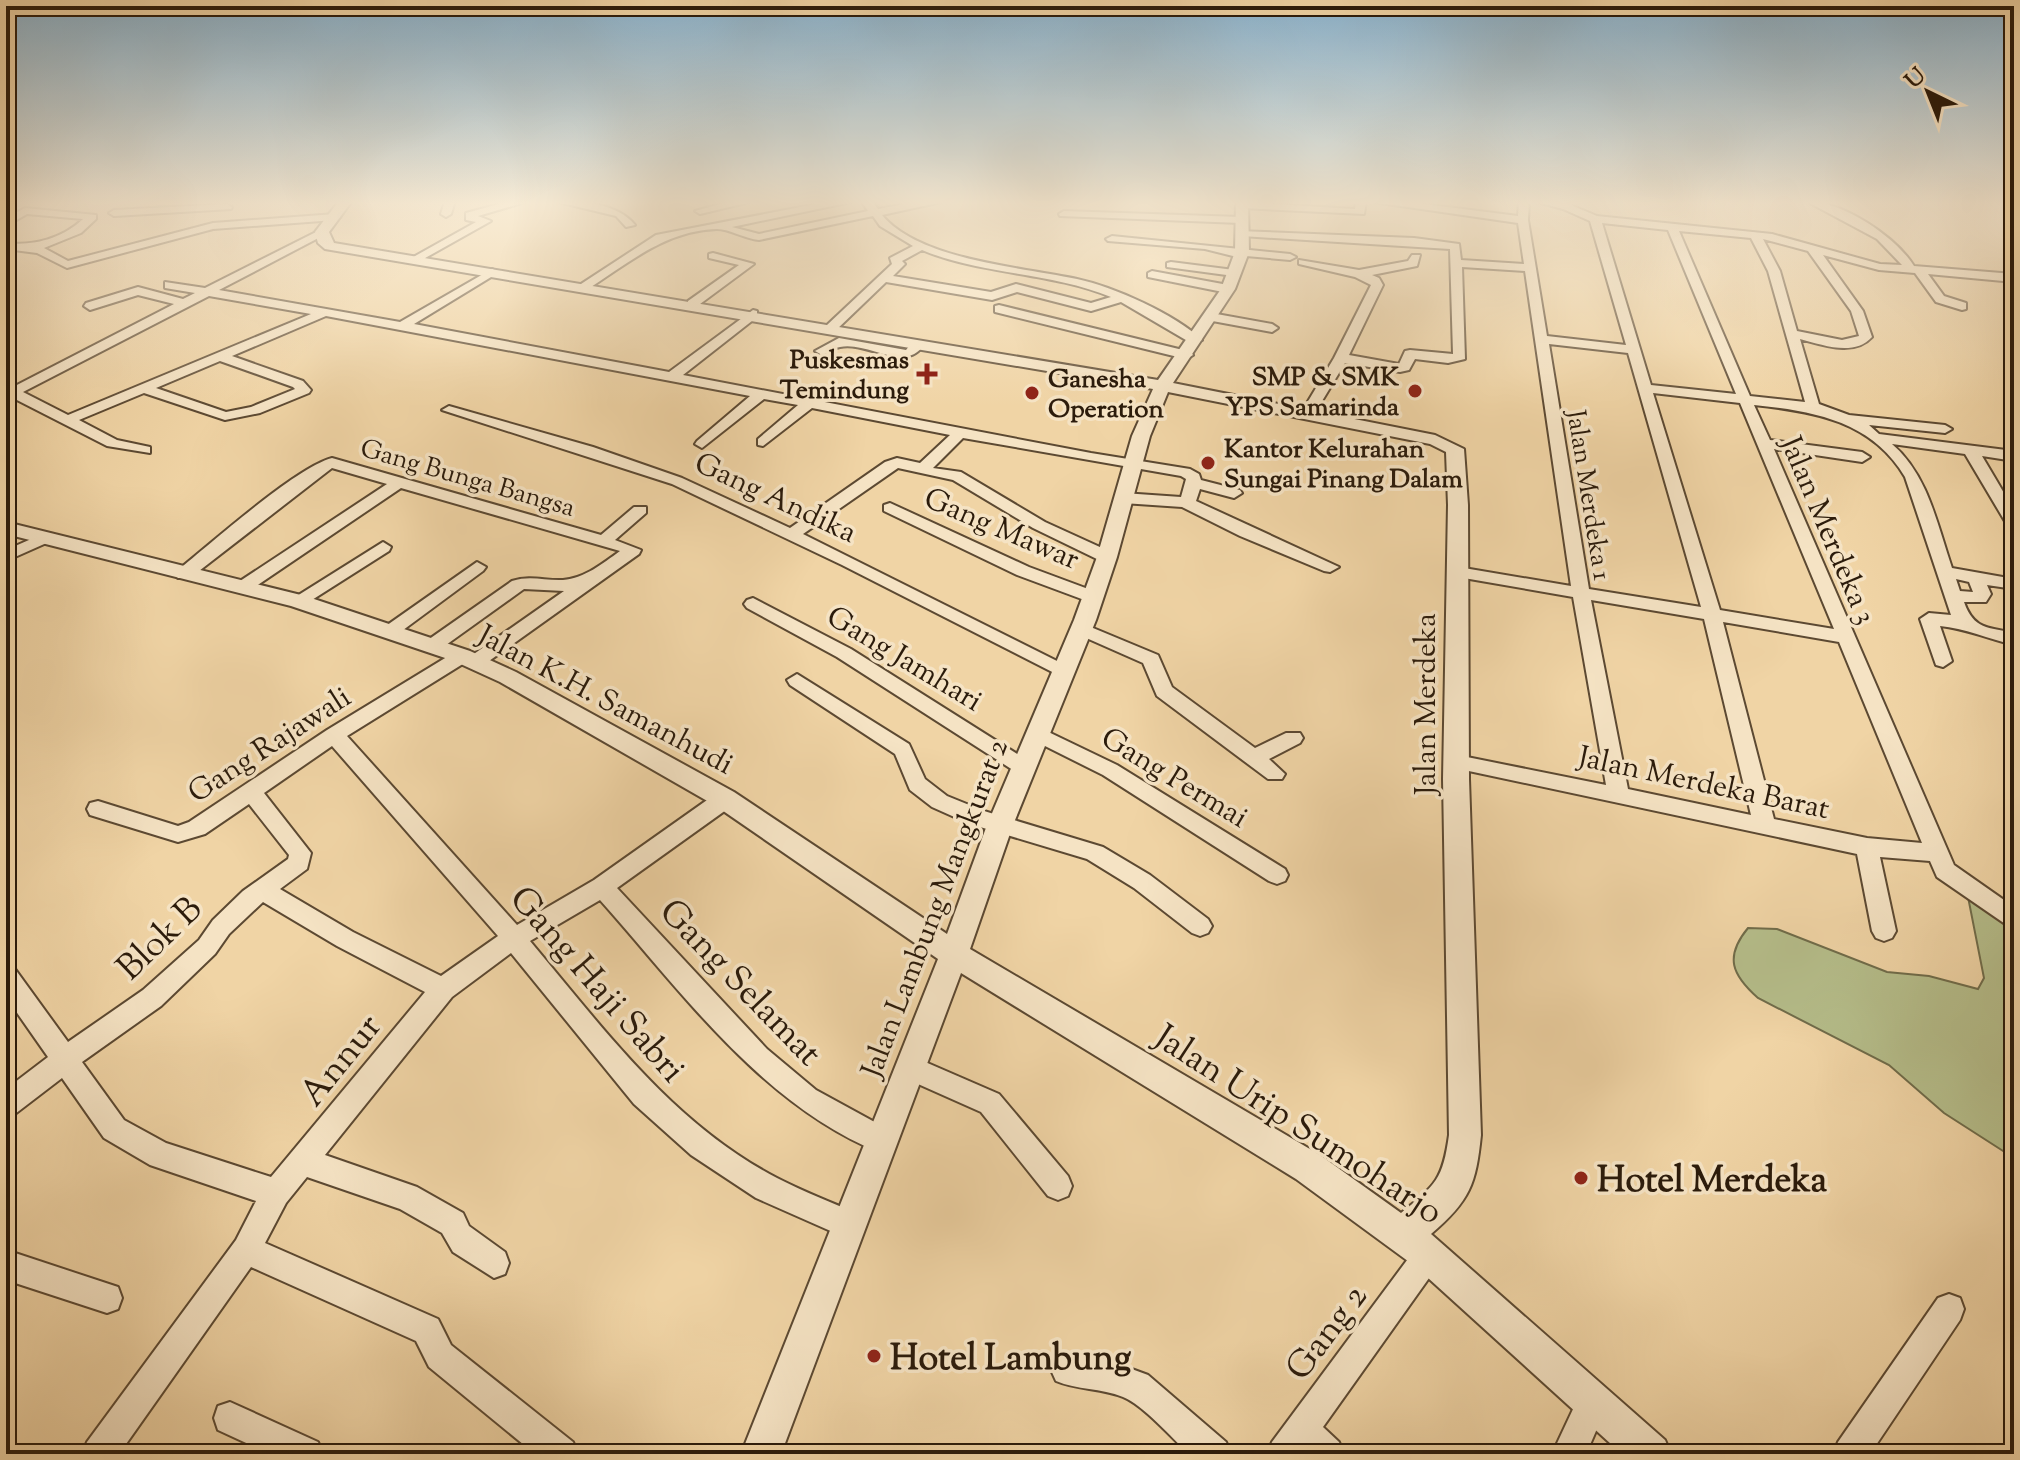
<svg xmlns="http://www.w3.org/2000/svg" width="2020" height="1460" viewBox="0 0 2020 1460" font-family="'Sorts Mill Goudy',serif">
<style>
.green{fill:#b5bd8a;stroke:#706c4a;stroke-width:2}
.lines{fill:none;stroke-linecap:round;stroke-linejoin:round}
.minor-casing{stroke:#5c4932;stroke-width:4}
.tertiary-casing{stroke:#5c4932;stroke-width:4}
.minor{fill:#f5e3c4;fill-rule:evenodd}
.tertiary{fill:#f5e3c4;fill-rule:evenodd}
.poi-dot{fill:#8f2418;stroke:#f5e3c4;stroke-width:3}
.labels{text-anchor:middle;stroke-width:7;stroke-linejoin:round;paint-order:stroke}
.far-poi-label{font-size:26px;font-weight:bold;fill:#2b1b0b;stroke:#f5e3c4;text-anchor:end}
.far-street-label{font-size:26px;fill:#2b1b0b;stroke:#f5e3c4}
.street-label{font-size:30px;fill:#2b1b0b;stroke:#f5e3c4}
.near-street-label{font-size:36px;fill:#2b1b0b;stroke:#f5e3c4}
.near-poi-label{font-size:36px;font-weight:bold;fill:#2b1b0b;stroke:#f5e3c4;text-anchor:start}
</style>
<rect width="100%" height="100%" fill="#f0d4a5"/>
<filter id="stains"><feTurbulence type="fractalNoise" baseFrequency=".0025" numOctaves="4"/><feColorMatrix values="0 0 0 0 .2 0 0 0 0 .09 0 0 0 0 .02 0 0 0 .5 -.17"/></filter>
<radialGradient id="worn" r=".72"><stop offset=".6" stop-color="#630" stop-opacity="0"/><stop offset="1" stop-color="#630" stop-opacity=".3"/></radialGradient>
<path class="green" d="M1968,897L2014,928V1158L1944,1113L1889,1065L1758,998C1732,975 1724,957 1748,928L1777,929L1887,972L1929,976L1978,989L1984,978Z"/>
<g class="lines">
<g class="minor-casing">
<path id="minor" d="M445,201H455L451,214L446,217L441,214Z
M510,201H529L478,216L491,221L418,262L408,260L476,222L466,220V213Z
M554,201C582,201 617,203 635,225L626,227L616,216Z
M731,201H754L700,214L695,211Z
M832,201H856L732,227L759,234L868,211L861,201H872L878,209L921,201H946L882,215C919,260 1021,267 1077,279C1114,287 1175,314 1202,340L1191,343L1121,302L1091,311L1017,292L992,300L886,282L835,331H827V325L892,264L890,258L913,246L880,226L873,216L759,240C745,239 730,229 717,229C667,230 628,263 588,289L578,286L656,235ZM922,250C982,275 1051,272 1111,297L1091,303L1016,284L991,292L893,276L905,264L902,261Z
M1356,201H1366L1364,214L1242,208L1237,205L1242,202L1355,209Z
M1366,201H1400L1518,216L1519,201H1529L1528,220L1547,336L1626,345L1590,221L1563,209L1534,201L1566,203L1597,216L1772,234L1880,264L1902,265L1877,239L1806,201C1842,201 1895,236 1914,266L2014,274V282L1928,274L1944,296L1966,303V309L1962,310L1936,302L1915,273L1879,270L1823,255L1863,311L1872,337C1854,357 1823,345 1800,339L1819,404L1849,415L1945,425L1952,429L1945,433L1869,425L1879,434L2014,451V461L1982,456L2014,510V528L2006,523L1965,454L1892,444C1928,475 1937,524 1952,568L2014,579V589L1987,585L1991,594L1986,602H1964C1974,630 1988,627 2014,633V645C1989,639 1964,628 1940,626L1952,661L1943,667L1936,665L1920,619L1929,613L1951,615L1905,477C1872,421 1813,411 1754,405L1770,440L1862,452L1870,457L1862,462L1774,449L1954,865L2014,907V930L1937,877L1930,861L1880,857L1896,931L1892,938L1884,941L1876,938L1872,931L1857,854L1450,767L1447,762L1450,757L1457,755L1606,785L1573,597L1458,577L1449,572L1458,567L1571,586L1525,271L1462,267L1465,359L1448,363L1415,359L1409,370L1400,372L1345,363L1313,416L1308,417L1301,413L1334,358L1371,285L1355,277L1299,264V260L1359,270L1408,261L1412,255H1420L1417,266L1372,275L1379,278L1383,285L1349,355L1399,364L1405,351L1410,350L1453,354L1450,249L1242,236L1237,233L1238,231L1414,238L1459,244L1461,260L1524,264L1518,223ZM1602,223L1668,230L1736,394L1651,385ZM1679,231L1751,238L1768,271L1805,402L1750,396ZM1763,239L1808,251L1851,311L1859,336L1842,340L1797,331L1780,271ZM1549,344L1628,353L1701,607L1589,589ZM1653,393L1740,403L1834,629L1720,610ZM1956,579L1969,582L1973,592L1960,591ZM1591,600L1704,619L1751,815L1628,789ZM1723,622L1839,642L1922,843L1867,838L1774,819Z
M227,204L232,207L231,209L114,216L109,213L114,210Z
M25,208L96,215V219L81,233L44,248L68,261L213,223L335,214L340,217L335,220L213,229L67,268L37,253L6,249V243C33,246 62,239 83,219L27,214L6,226V218Z
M1064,211L1241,217L1246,220L1241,223L1060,216L1059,214Z
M322,229L326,230V234L219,290L400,322L492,269L498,272L496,274L414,324L669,372L753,310L757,311V317L683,375L1091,453L1190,469L1199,474L1201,480L1240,490L1242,493L1234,498L1200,489L1196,501L1339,567L1330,572L1324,571L1240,536L1182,507L1123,503L1115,498L1123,493L1181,497L1186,479L1181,476L963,438L933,468L961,472L1045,522L1113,553L1115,557L1113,561H1101L1033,528L953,480L898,468L803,534L1071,668L1073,672L1064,678L842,565L672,484L442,410L449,406L593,447L682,478L790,528L885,462L897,458L920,463L950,435L812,408L763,446L758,445V439L798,405L764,399L702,448L695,444L697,441L750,396L326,316L232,356L303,381L311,390L309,393L260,413L225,420L144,393L79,420L117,440L150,447V453L107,446L13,398L6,400V385L13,387L174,304L138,295L90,310L84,306L86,303L138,287L183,299L195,293L165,288V282L205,288ZM209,296L311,314L68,415L23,392ZM220,361L293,387L295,389L251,407L226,412L156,388Z
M1112,236L1290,254L1296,257L1290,260L1246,256L1241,258L1205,249L1108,241L1106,239Z
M713,253L754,264L696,307H688V301L739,265L709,258V254Z
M1171,262L1234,270L1240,273L1234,276L1167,267V263Z
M1152,271L1228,285L1234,289L1228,293L1148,277V273Z
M999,305L1191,352L1193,355L1186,359L995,312V306Z
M1211,313L1272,324L1278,328L1272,332L1207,320V314Z
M839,338L906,350L914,340L925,343C906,375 869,341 840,347C834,348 828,353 822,355L815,351Z
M332,458L601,535L634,507H646V513L615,540L641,550L639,554L482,666L475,668L466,662L347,736L517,925L594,880L717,793H733L736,799L733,805L617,888L767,1049L816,1090L891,1131L895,1140L891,1149L881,1153C763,1106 682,992 600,900L530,941C604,1029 673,1124 777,1178C804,1192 833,1203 861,1215L866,1225L861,1235L851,1240L756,1198L691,1155L634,1104L511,953L452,997L325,1155L417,1187L463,1213L469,1226L505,1252L509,1263L505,1274L494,1278L453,1252L442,1233L400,1209L307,1177L286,1203L265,1243L438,1319L451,1345L573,1442L578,1454H535L429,1367L416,1341L251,1267L119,1454H82L87,1442L236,1240L256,1201L150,1165L104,1138L62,1078L15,1114L6,1118V1089L48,1057L6,997V966L15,969L68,1042L143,990L199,940L213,920L243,891L288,859L289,855L249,804L205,834L178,842L90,815L87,809L90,803L98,801L178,826L189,822L327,730L455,652L462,650L471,656L564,591L524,589L439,650H425L423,646L425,642L512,581C531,575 545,581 563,580C585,578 602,564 620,551L401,488L249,591H237L234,587L237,583L387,484L332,468L190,578H178L175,574L178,570C212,543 295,468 332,458ZM332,746L498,936L441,976L353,932L280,889L307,869L311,853L264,793ZM263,902L337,946L425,992L271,1177L166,1143L124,1120L82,1062L161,1006L215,954L229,934Z
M890,503L1029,567L1099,593L1102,597L1093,602L1087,601L1017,575L884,511V505Z
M45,533L51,535L53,538L51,541L6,561V550Z
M383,542L391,547L389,551L304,605L298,607L289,601Z
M477,562L486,567L483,571L395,636H383L380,632L383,628Z
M753,598L851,649L1030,762L1033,767L1030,772H1016L837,657L747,608L744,604L747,600Z
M1081,623L1158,655L1172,687L1255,748L1286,733H1300L1303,738L1300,743L1269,759L1285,774L1282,779H1268L1157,696L1143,663L1075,633L1072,629L1075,625Z
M797,674L909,744L925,779L947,796L984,811L1103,847L1150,875L1208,919L1212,926L1208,933L1200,936L1192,933L1134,888L1087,859L970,824L932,807L910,790L895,754L790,685L787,680Z
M1038,727L1117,765L1285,869L1288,875L1285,881L1277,884L1269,881L1103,775L1031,739L1028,734L1031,729Z
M909,1055L999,1094L1068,1176L1072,1186L1068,1196L1058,1200L1048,1196L981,1112L900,1076L896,1067L900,1058Z
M1429,1239L1439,1244L1444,1254L1439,1264L1323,1427L1339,1442L1344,1454H1267L1272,1442L1419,1244Z
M6,1250L118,1287L122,1298L118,1309L107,1313L6,1280Z
M1949,1294L1960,1298L1964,1309L1960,1320L1870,1454H1833L1838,1442L1938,1298Z
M1067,1354L1099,1357L1148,1375L1226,1442L1231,1454H1189C1172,1438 1143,1405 1123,1397C1101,1388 1077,1390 1056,1381L1051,1370L1056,1359Z
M1593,1385L1604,1390L1609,1401L1586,1454H1552L1582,1390Z
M230,1402L318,1442L323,1454H270L218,1430L214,1418L218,1406Z"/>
</g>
<g class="tertiary-casing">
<path id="tertiary" d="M339,201H352L329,232L334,243L1158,380L1221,289L1235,252L1236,201H1248L1249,252L1235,289L1173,383L1435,435L1464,449L1468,505L1469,779L1481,1135C1476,1184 1470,1201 1431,1234L1665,1440L1671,1454H1622L1416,1267L1296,1179L961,973L781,1454H741L938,959L716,806L500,682L454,661L291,606L6,534V522L305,596L470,651L516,672L734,792L947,934L987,825L1074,620L1097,557L1132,436L1153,389L325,249L318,243L315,232ZM1168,392L1430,444L1446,452L1448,505L1443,779L1449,1135C1443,1179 1436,1185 1401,1213L1320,1155L970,949L1013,825L1096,620L1117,557L1150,436Z"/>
</g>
<use href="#minor" class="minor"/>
<use href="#tertiary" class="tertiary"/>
</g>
<linearGradient id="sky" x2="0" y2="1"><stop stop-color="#8ab5d2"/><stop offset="0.5" stop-color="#f8ecd6"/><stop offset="1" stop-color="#f8ecd6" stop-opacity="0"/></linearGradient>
<rect width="2020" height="406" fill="url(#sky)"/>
<g class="poi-dot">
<path d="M923 362h8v8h8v8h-8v8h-8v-8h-8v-8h8z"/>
<circle cx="1415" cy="391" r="8"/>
<circle cx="1032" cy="393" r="8"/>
<circle cx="1208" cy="463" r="8"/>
<circle cx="1581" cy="1178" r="8"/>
<circle cx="874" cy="1356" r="8"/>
</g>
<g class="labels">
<g class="far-poi-label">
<text x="909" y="368">Puskesmas<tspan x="909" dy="30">Temindung</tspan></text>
<text x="1399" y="385">SMP &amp; SMK<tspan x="1399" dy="30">YPS Samarinda</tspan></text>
<text x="1048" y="387" text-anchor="start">Ganesha<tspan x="1048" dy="30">Operation</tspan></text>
<text x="1224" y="457" text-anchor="start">Kantor Kelurahan<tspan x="1224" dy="30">Sungai Pinang Dalam</tspan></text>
</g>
<g class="far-street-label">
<text transform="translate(468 477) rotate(16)" y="9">Gang Bunga Bangsa</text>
<text transform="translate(1590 495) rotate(81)" y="9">Jalan Merdeka 1</text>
</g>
<g class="street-label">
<text transform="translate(776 497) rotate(25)" y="10">Gang Andika</text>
<text transform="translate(1002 528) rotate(23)" y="10">Gang Mawar</text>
<text transform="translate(1829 530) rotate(67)" y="10">Jalan Merdeka 3</text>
<text transform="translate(905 658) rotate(31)" y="10">Gang Jamhari</text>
<text transform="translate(606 699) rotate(28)" y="10">Jalan K.H. Samanhudi</text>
<text transform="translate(1425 704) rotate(-90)" y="10">Jalan Merdeka</text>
<text transform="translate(269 744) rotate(-33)" y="10">Gang Rajawali</text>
<text transform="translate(1175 777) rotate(31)" y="10">Gang Permai</text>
<text transform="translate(1704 782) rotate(12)" y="10">Jalan Merdeka Barat</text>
<text transform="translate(934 908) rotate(-69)" y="10">Jalan Lambung Mangkurat 2</text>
</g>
<g class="near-street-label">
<text transform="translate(158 937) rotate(-44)" y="13">Blok B</text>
<text transform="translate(742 981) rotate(46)" y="13">Gang Selamat</text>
<text transform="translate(599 983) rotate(49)" y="13">Gang Haji Sabri</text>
<text transform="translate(339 1059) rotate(-51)" y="13">Annur</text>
<text transform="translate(1300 1123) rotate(33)" y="13">Jalan Urip Sumoharjo</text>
<text transform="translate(1325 1331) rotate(-53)" y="13">Gang 2</text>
</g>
<g class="near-poi-label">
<text x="1597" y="1191">Hotel Merdeka</text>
<text x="890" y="1369">Hotel Lambung</text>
</g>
</g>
<rect width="2020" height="1460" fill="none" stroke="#f0d4a5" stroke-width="32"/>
<rect x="8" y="8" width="2004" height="1444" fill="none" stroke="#2b1b0b" stroke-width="4"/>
<rect x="16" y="16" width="1988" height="1428" fill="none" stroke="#2b1b0b" stroke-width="2"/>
<g transform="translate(1928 92) rotate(317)" stroke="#f5e3c4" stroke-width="6" paint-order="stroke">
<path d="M0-6L14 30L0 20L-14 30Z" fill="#2b1b0b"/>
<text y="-12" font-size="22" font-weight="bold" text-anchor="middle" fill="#2b1b0b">U</text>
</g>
<rect width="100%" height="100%" filter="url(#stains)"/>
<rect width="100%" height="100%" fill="url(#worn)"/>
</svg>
